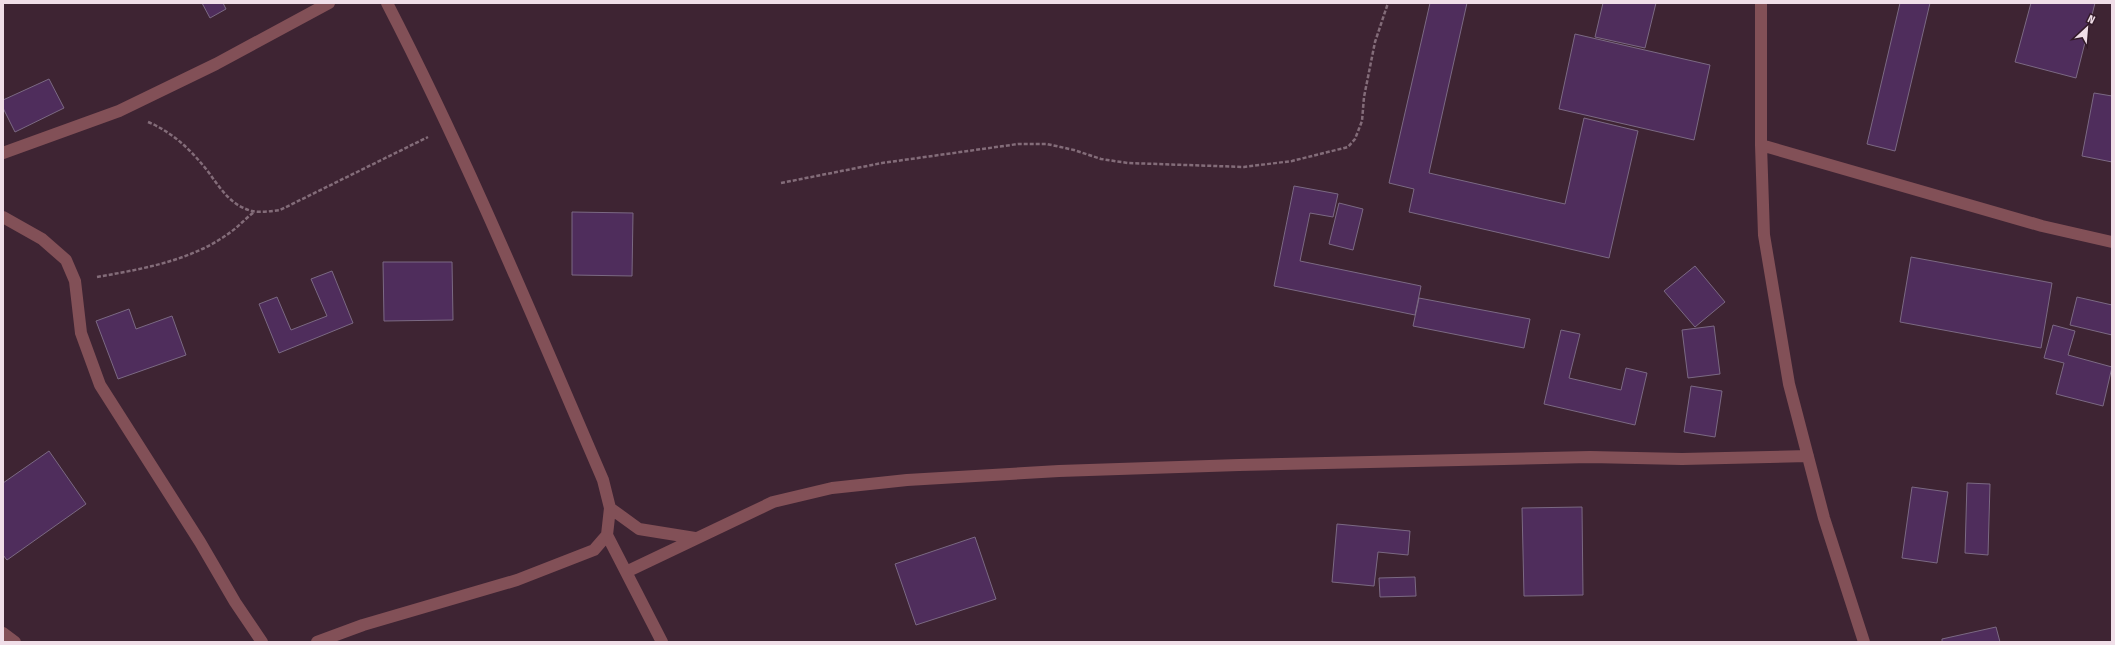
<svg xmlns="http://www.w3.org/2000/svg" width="2115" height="645" viewBox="0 0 2115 645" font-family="'Fira Sans Condensed',sans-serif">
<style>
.building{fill:#4f2d5c;stroke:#7b6983}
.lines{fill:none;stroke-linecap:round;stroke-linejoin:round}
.path{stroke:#836c79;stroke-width:2.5;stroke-dasharray:4 2;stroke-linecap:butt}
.minor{stroke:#825057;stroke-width:12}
</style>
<rect width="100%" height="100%" fill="#3e2433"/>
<path class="building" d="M202,3H223L226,9L210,18Z
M1430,3H1467L1429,173L1565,204L1584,118L1638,131L1609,258L1409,212L1414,189L1389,183Z
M1603,3H1656L1645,48L1595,37Z
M1900,3H1930L1895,151L1867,144Z
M2031,3H2095L2076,78L2015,62Z
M1575,34L1710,65L1694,140L1559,109Z
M49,79L64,108L15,132L3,108V100Z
M2094,93L2112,96V162L2082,156Z
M1294,186L1338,194L1333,217L1310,213L1300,261L1421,286L1415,315L1274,286Z
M1339,203L1363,209L1353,250L1329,244Z
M572,212L633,213L632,276L572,275Z
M1911,257L2052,283L2041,348L1900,322Z
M383,262H452L453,320L384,321Z
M1695,266L1725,302L1695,327L1664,291Z
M332,271L353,323L279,353L259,304L277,297L291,330L327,316L311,279Z
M2077,297L2112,305V335L2070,325Z
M1419,298L1530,319L1524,348L1413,326Z
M129,309L136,329L172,316L186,355L118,379L96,321Z
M2053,325L2075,331L2068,355L2112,367L2103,406L2056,394L2064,363L2044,358Z
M1714,326L1720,374L1688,378L1682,330Z
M1561,330L1580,334L1569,378L1621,390L1626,368L1647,373L1635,425L1544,404Z
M1691,386L1722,391L1715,437L1684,432Z
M49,451L86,504L7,560L3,555V483Z
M1967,483L1990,484L1988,555L1965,553Z
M1912,487L1948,492L1937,563L1902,558Z
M1582,507L1583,595L1524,596L1522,508Z
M1337,524L1410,531L1408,555L1378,552L1374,586L1332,582Z
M975,537L996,599L916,625L895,564Z
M1415,577L1416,596L1380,597L1379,578Z
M1996,627L2000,642H1942V639Z"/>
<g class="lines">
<path class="path" d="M148,122C172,132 190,149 206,169C220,187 229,205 252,211C260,213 272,211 280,210L428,137
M781,183L882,163L1018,144H1047L1074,150L1101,159L1128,163L1244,167L1292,161L1348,147L1355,139L1362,121L1364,97L1375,42L1388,3
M97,277C142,269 190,261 228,234C237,228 245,219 254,212"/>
<path class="minor" d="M1761,3V145L1764,235L1789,384L1824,518L1864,642
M1761,145L2042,226L2112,242
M3,153L119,111L216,64L329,3
M3,217L42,239L66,260L75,281L81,333L100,385L200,542L235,602L262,642
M610,508L639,529L695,538
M607,535L662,642
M626,572L773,502L832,488L907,480L1059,471L1239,465L1590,457L1682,459L1808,456
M3,633L15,642
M317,642L363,625L517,580L594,550L607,535L610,508L603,480C534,320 467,158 387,3"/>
</g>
<rect width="2115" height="645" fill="none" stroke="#f0dee8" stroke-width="8"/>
<g transform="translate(2087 28) rotate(26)" stroke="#331b29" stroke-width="3" paint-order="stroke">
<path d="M0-3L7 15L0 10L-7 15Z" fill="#f0dee8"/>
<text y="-6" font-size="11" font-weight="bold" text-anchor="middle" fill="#f0dee8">N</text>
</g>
</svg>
